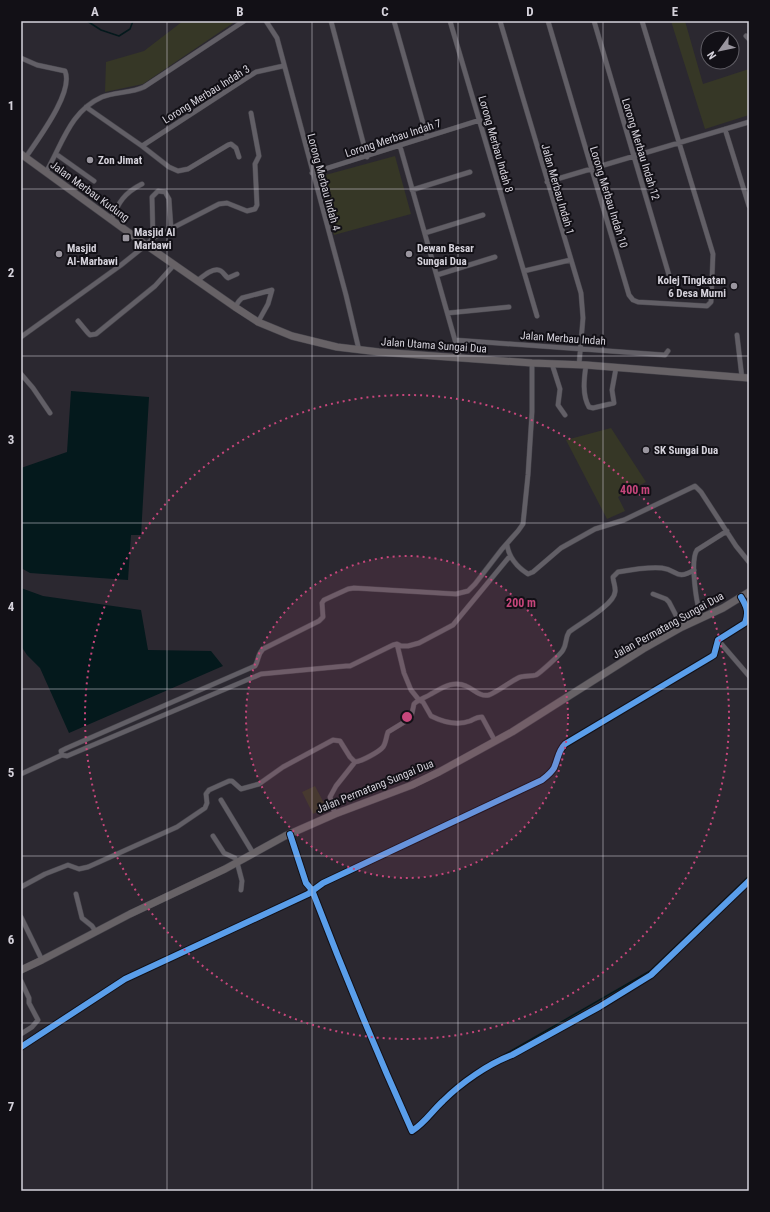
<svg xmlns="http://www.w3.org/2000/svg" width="770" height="1212" viewBox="0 0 770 1212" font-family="'Roboto Condensed',sans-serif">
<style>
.green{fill:#363726}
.water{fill:#04191c}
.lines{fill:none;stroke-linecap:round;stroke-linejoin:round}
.stream{stroke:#04191c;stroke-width:1.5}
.minor-casing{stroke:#46444b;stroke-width:5.5}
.secondary-casing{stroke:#46444b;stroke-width:8}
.minor{stroke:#625f66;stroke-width:4.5}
.secondary{stroke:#676266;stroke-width:7}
.cycleway-casing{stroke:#121016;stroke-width:8}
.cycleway{stroke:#5a9eea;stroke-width:6}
.grid{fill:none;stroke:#d5d2db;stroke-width:1;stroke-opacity:0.55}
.ring{fill:none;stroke:#c7467b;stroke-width:2;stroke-dasharray:2 4}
.poi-dot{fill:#9a969f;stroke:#121016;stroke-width:1.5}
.labels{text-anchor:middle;stroke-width:4;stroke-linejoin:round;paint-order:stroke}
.street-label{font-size:11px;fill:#d5d2db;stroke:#121016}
.poi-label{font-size:11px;font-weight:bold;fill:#d5d2db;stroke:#121016;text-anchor:start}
.centre{fill:#c7467b;stroke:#121016;stroke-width:2}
.ring-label{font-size:12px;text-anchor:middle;font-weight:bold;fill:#c7467b;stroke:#121016;stroke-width:4;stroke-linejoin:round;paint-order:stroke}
.neatline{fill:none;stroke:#d5d2db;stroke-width:1.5}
.grid-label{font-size:13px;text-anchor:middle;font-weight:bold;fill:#d5d2db}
</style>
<rect width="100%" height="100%" fill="#2b2830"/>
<path class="green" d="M183,21H236L143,84L105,92L106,62L144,51Z
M671,21H685L703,84L749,69V115L705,129Z
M395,156L411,214L334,235L318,177Z
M611,428L646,482L618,497L625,511L607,519L566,440Z
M315,786L326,807L313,814L302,792Z"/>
<path class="water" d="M71,391L149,397L141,535H131L128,580L30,573L21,568V468L67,452Z
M21,588L43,596L141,610L148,650L211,651L223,666L69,733L40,668L27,655L21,646Z"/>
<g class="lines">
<path class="stream" d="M87,21L101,30L119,36L130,29L133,21
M488,1064L650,971L749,876
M415,1125L418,1124L441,1099L448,1093"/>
<g class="minor-casing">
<path id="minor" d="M266,21L277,38L346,295L359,350
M331,21L367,157
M394,21L427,137
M450,21L537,316
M500,21L581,293L583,318L579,365
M548,21L629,295L633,300L638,302L707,306L711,302L713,254L642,21
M594,21L671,282
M746,36L749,39
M21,58L37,65L65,71C74,92 38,139 26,157
M86,107L142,146L169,167L178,171L188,169L228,145L231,144L236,148L239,157
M725,129L749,206
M142,146L248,77L256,72L283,66
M400,146L460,358
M56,154L94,181
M46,172C62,145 70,111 102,97C115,92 131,93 144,87L244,21
M312,173L480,120
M547,182L749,122
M412,190L470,172
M111,220C119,202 124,193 142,184
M425,233L483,215
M153,238L152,197L158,191L165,192L169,199L171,228
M524,271L570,260
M437,275L495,257
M197,281C202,277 214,266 221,271C224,273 225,276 228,278L237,274
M235,307L239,301L242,298L272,290L268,304L258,322
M448,313L509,307
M78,321L88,333L90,335L96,334L155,286L174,265
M737,335L742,378
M21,337L121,265L146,245L153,238L219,204L227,203L247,211L255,209L257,205L255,164L259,156L251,113
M455,340L665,355L668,351
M552,364L560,389L558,405L565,415
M586,365C584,379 582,395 589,407L593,408L614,403L612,390L616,368
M21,374L33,388L50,413
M507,545C509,557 517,567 528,574L533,572L561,548L595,529L624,520L695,486L701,492L736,546L749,562
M653,594L666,599L669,602L682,627
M702,617C696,606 690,560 697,550L727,531
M718,640L749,676
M397,644L404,673L411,690L419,700L423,702L431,716C443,722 457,726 470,721C474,719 477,717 482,717L495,741
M62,755L61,751L67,748L255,666C259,660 257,655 263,649L319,621L323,617L322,603L324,600L348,589L354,588L456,594L468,591L475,584L502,549L518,531L523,524L528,475L532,412V363
M21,774L62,755L67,756L261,674L346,666H350L393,645L397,644L401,646H408L419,643L453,625L510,556
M221,800L253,853
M335,814L330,797L336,786L355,762C362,761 379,752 383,747C386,743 386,737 388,732L411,718L414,704C419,699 425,698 431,694C442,688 453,680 466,686C474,689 479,697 489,695C499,691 508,683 518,678C524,675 531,677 536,675C540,673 562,653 563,650C567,644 565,638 569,632C579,624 614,605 615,592C616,587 613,582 613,577L618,572C629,570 651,567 662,568C678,570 676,581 694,570
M290,834L306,883L312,890C343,971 376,1051 412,1131C425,1123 432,1111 443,1101C461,1083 488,1064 512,1055L599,1007L651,975L749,881
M213,836L224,853L235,858L237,862L242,881L241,890
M21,887L45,874L68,865L79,869L88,867L177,827L205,808L207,803L206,794L209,790L229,781H232L241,789L259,784L283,767L333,740L340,741L350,757L355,762
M76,894L82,918L92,926L96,932
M21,917L42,960
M21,981L29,998V1003L38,1020L32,1027L21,1034
M21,1047L125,979L308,894L323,883L542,780C547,776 551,773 554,768C558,759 558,751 565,744L711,657L714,655L718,640L745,623C749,612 747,607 741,597"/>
</g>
<g class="secondary-casing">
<path id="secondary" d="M21,154L146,245L235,307L258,322L292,336L337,347L379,352L532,363L586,365L749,378
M21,970L42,960L130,914L225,869L285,836L335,814L412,785L439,772L512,732L643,649L682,627L723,608L749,592"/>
</g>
<use href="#minor" class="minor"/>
<use href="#secondary" class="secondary"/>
<g class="cycleway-casing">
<path id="cycleway" d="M290,834L306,883L312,890C343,971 376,1051 412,1131C425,1123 432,1111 443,1101C461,1083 488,1064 512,1055L599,1007L651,975L749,881
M21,1047L125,979L308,894L323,883L542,780C547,776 551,773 554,768C558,759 558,751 565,744L711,657L714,655L718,640L745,623C749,612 747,607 741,597"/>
</g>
<use href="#cycleway" class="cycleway"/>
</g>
<path class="grid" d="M167,21V1191M312,21V1191M458,21V1191M603,21V1191M21,189H749M21,356H749M21,523H749M21,689H749M21,856H749M21,1023H749"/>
<circle cx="407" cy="717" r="161" fill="#c7467b" fill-opacity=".12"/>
<g class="ring">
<circle cx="407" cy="717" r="161"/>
<circle cx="407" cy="717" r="322"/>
</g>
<g class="poi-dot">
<circle cx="90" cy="160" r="4"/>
<rect x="122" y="234" width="8" height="8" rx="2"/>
<circle cx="59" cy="254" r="4"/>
<circle cx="409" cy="254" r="4"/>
<circle cx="734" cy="286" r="4"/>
<circle cx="646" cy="450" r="4"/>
</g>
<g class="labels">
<g class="street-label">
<text transform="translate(206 94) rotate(-32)" y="4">Lorong Merbau Indah 3</text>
<text transform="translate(393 138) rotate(-18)" y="4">Lorong Merbau Indah 7</text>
<text transform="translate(496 144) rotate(74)" y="4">Lorong Merbau Indah 8</text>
<text transform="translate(641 149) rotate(73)" y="4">Lorong Merbau Indah 12</text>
<text transform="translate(324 182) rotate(75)" y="4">Lorong Merbau Indah 4</text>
<text transform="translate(558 189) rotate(74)" y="4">Jalan Merbau Indah 1</text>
<text transform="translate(90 191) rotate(36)" y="4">Jalan Merbau Kudung</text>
<text transform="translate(609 197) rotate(73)" y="4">Lorong Merbau Indah 10</text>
<text transform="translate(563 338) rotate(4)" y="4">Jalan Merbau Indah</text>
<text transform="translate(434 345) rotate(4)" y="4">Jalan Utama Sungai Dua</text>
<text transform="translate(668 625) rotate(-29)" y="4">Jalan Permatang Sungai Dua</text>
<text transform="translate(375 786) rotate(-22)" y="4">Jalan Permatang Sungai Dua</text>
</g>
<g class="poi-label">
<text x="98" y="164">Zon Jimat</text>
<text x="134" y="236">Masjid Al<tspan x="134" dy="13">Marbawi</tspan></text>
<text x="67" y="252">Masjid<tspan x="67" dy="13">Al-Marbawi</tspan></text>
<text x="417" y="252">Dewan Besar<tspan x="417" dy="13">Sungai Dua</tspan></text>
<text x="726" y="284" text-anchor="end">Kolej Tingkatan<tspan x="726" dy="13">6 Desa Murni</tspan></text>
<text x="654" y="454">SK Sungai Dua</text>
</g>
</g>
<circle cx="407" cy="717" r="6" class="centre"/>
<g class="ring-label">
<text x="635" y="494">400 m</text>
<text x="521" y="607">200 m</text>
</g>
<rect width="770" height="1212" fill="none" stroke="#121016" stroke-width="44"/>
<g transform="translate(720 50) rotate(237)"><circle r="19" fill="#121016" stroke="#605e65"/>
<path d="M0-3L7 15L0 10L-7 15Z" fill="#9a969f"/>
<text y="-6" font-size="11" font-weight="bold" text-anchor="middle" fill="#d5d2db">N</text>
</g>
<rect x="22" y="22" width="726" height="1168" class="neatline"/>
<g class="grid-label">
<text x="95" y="16">A</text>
<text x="240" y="16">B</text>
<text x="385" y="16">C</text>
<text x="530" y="16">D</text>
<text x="675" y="16">E</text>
<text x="11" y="110">1</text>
<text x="11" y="277">2</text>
<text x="11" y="444">3</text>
<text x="11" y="611">4</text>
<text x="11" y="777">5</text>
<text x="11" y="944">6</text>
<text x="11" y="1111">7</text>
</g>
</svg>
